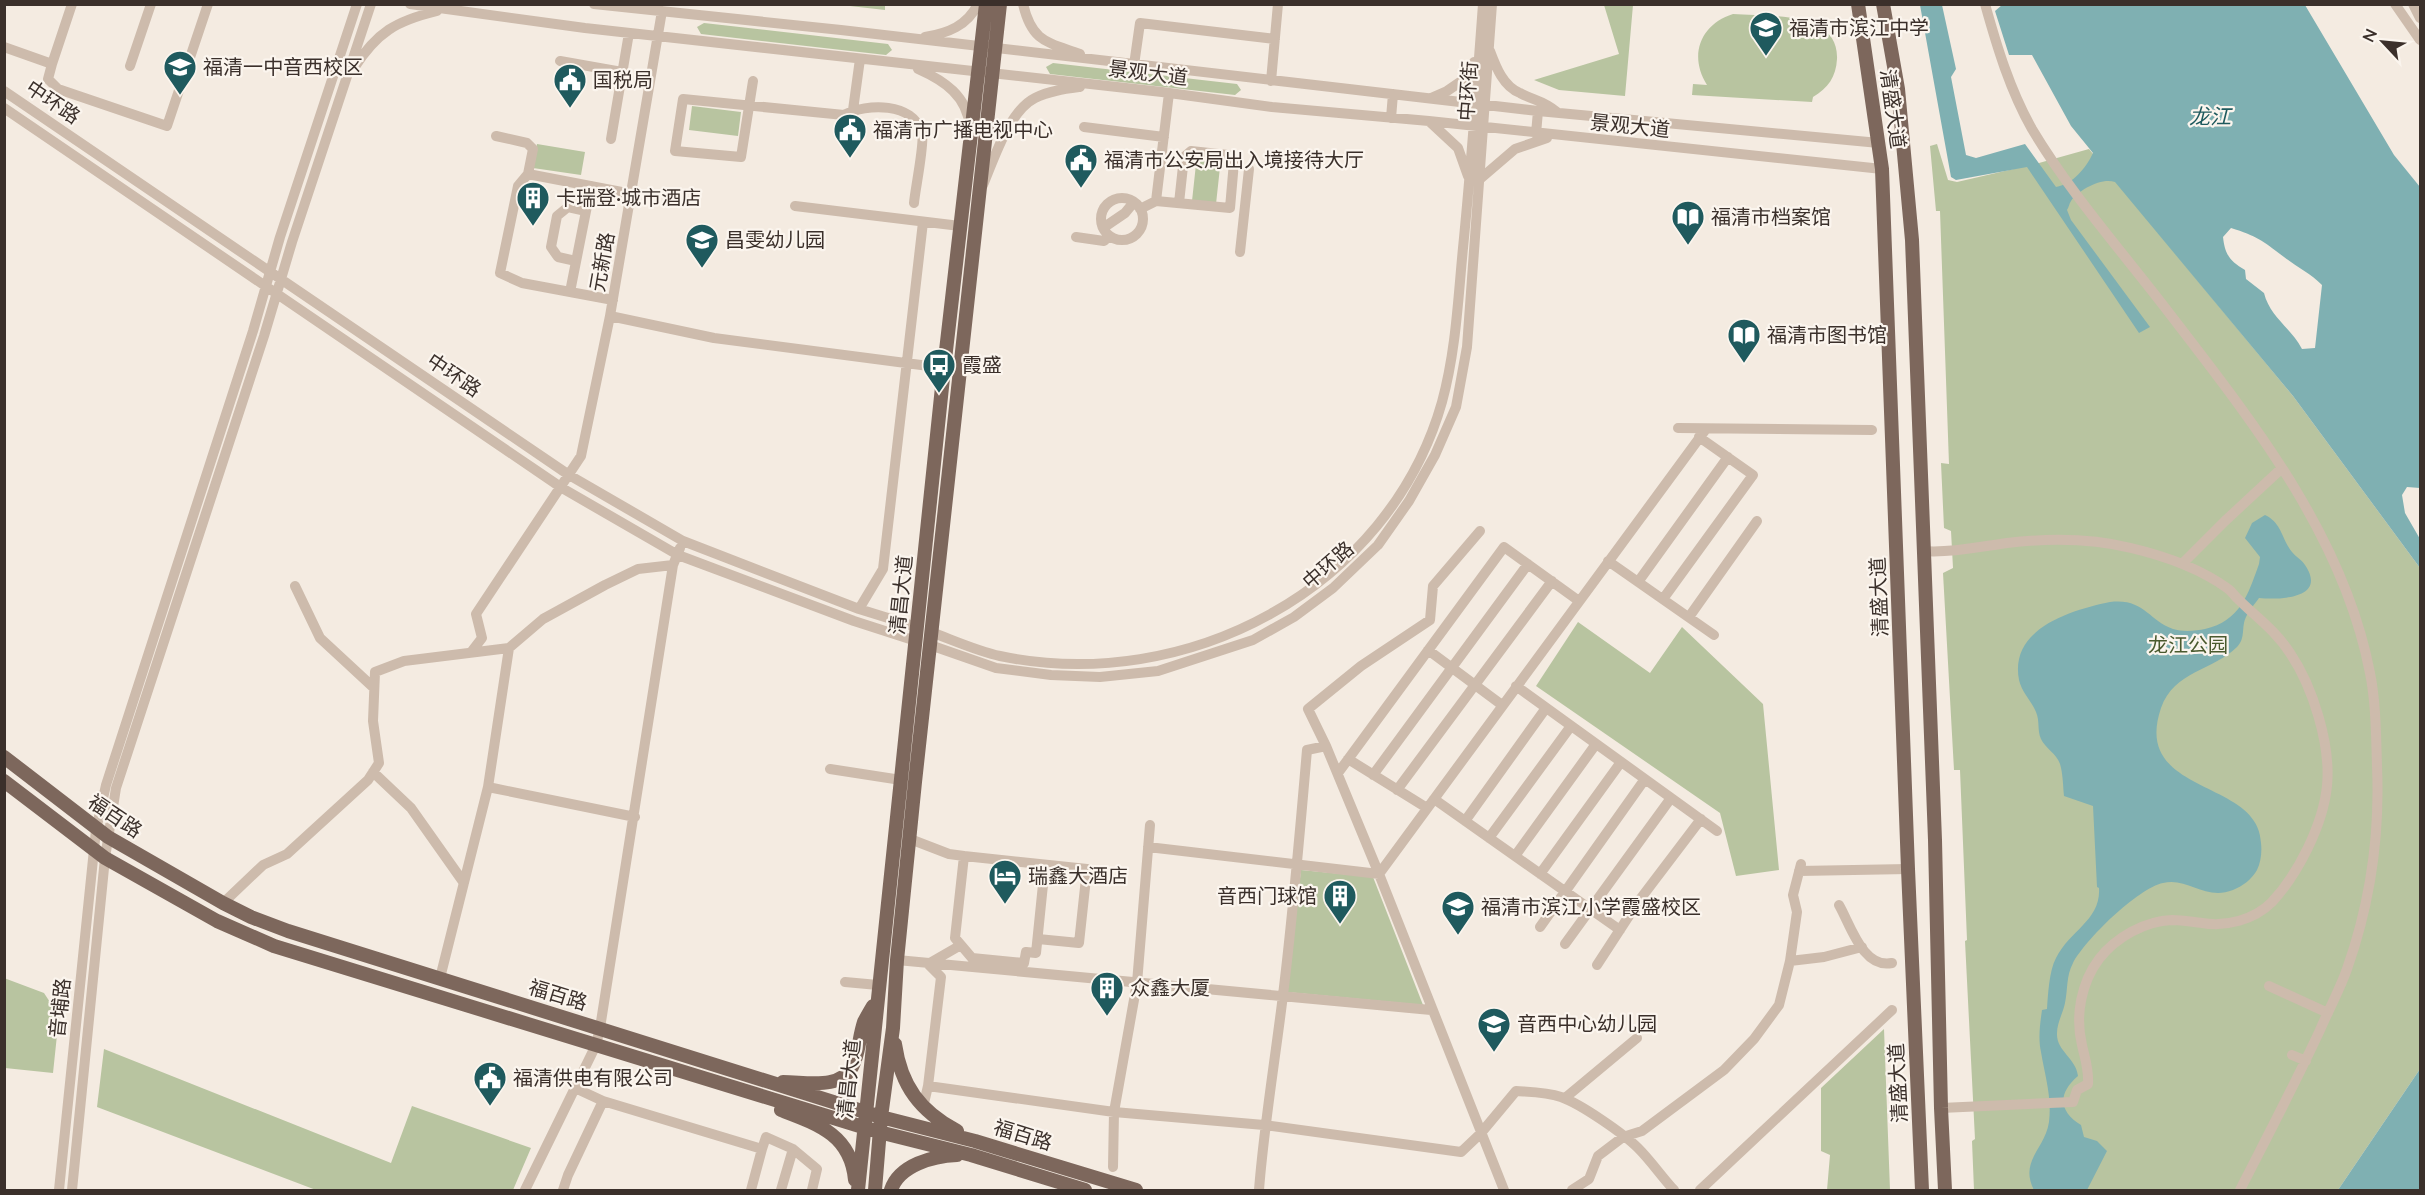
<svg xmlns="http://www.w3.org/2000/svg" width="2425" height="1195" viewBox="0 0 2425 1195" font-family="Lato,'Noto Sans SC',sans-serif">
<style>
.green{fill:#b8c4a0}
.water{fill:#7fb0b2;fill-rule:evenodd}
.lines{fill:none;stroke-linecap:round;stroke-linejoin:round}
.minor{stroke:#cdbbac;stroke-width:10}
.major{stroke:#7d675c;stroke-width:14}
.labels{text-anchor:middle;stroke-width:4.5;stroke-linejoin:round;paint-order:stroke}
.poi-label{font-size:20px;fill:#3b302b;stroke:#fbf5ee;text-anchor:start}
.street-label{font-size:20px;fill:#3b302b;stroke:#fbf5ee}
.park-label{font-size:20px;fill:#4a5a2e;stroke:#fbf5ee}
.water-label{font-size:21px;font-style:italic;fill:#1f5a5e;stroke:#fbf5ee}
</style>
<rect width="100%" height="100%" fill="#f4ebe1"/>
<path class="green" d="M841,5L885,4V10Z
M1604,5H1633L1625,96L1559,90L1534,80L1619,54Z
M1733,14C1767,17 1839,10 1837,59C1836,77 1828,88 1813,97L1812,102L1692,95L1693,84L1707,85C1688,55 1701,24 1733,14Z
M704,23L888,44L892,50L886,55L701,34L697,27Z
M1053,63L1237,84L1241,90L1235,95L1050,74L1046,67Z
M692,106L741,112L738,136L689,130Z
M537,144L585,152L581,175L533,168Z
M1937,144L1948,180L1957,182L2039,163L2089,149L2293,396L2420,568V1069L2338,1190H1974L1972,1141L1975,1139L1965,941L1967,940L1960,770H1954L1943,573L1953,568L1951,531L1944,528L1941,463L1949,464L1940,211H1936L1930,146Z
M1197,155L1221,158L1216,204L1192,201Z
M1578,622L1650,673L1682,627L1763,704L1779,870L1736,876L1720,813L1536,686Z
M1301,870L1373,877L1423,1005L1287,992Z
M4,978L44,993L59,1016L53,1073L5,1068Z
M1884,1029L1890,1190H1827L1830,1155L1821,1151V1088Z
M104,1049L391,1163L412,1106L531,1148L513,1190H316L97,1107Z"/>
<path class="water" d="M1920,5H1942L1956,69L1951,77L1966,155L1976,158L2025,144L2056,187C2073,184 2086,168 2093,153L2071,126L2032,55H2009L1995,11L2002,5H2305L2394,155L2420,187V488L2407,487L2402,495L2405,513L2420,539V568L2293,396L2115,182C2102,177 2078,190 2071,201C2069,204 2069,207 2067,210L2071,220L2150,327L2139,333L2027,167L1956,180L1951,177ZM2231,228C2257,236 2263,241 2284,257C2297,267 2310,273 2322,285L2315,348L2302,349C2291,328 2270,317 2264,293L2246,279L2245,270C2230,261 2225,255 2223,237Z
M2265,515C2282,523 2281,538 2292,552C2296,557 2302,560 2305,565C2328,599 2279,600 2259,598C2255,604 2249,610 2246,617C2241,627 2246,638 2237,647C2214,670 2174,671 2161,708C2131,796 2259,778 2261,843C2262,852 2261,862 2257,870C2252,879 2243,886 2233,890C2205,901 2188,877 2163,883C2138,888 2085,940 2073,963C2066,976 2068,989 2065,1003C2063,1013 2057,1023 2057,1033C2056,1051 2076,1058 2078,1076C2058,1093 2058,1111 2081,1125L2084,1137L2097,1141L2107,1151L2087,1190H2034C2019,1161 2045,1149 2049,1122C2052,1097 2045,1076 2041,1052C2038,1039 2040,1024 2042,1010L2047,1009C2048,995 2049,971 2056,958C2070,930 2101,920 2099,888L2097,887L2093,806L2064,796C2063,786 2063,774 2060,764C2057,754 2045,748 2041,739C2037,730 2040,721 2036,712C2031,700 2022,693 2019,680C2009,628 2072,610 2110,602C2144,598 2148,620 2173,629C2182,632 2196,631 2205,629C2240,621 2248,595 2259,564L2260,557L2245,538L2252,523Z
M2420,1069V1190H2338Z"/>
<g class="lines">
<path class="minor" d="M410,4L585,28L1162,92L1272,107L1429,121L1882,169
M594,4L841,30L1538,111L1879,143
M1023,4C1032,42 1047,42 1080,54
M1985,4C1997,47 2010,90 2032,129C2069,191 2119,248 2163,305C2248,416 2343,532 2370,673C2376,703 2376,735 2377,766C2380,834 2370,904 2347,969C2340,989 2329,1009 2320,1030C2295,1084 2267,1137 2240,1190
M2395,4L2420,40
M2413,4L2420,18
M925,37C948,33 967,26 978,4
M4,47L52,64L48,79L58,89L167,126L208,4
M1490,51C1496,67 1503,86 1520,93C1535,101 1543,100 1557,112
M560,61L622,72
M52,64L72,4
M1134,65L1140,23L1275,39
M130,66L151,4
M354,68C377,32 396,21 437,11
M918,69C945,81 967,96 970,127
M753,81L741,157L675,151L683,99L844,115C867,103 913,102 922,133C925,142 915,190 914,203
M1271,81L1278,4
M4,91L569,475L683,541L859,609L917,627
M1431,98L1447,91L1469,76L1474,62
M4,108L562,488L678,555L854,621L916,641
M853,110L860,59
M1391,118L1393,94
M1430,122L1458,148L1468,176
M1084,127L1164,137
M1536,134L1538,111
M496,136L527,143L533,149L528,174
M611,139L629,33
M1480,179L1515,149L1547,138
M983,185C994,159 1009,111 1035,98C1049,91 1065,89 1080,87
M1101 219a21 21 0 1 1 42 0a21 21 0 1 1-42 0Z
M1156,201L1169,93
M795,206L960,226
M1140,209L1156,201L1230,208L1234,162L1228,155L1191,151L1184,157L1179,203
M1103,228L1125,213L1134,202
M1076,237L1104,241L1109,236
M1240,252L1249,169
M576,261L558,257L551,247L557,216L568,207L586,211
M570,292L591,186
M613,300L522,283L500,273L518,186L528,174L632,194
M610,316L714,338L944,368
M1678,428L1872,430
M1480,531L1433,586L1430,620L1361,666L1308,709L1326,746L1379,874L1504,1190
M1922,551C1951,553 1978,547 2007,543C2049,538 2090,538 2131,548C2165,556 2199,568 2227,588C2232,591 2234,596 2238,599C2257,618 2275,630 2290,653C2313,687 2331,745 2327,786C2323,825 2298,874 2272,902C2254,920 2226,927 2202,923C2192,922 2183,920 2172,920C2145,921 2116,937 2099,959C2081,983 2075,1016 2082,1045C2085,1059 2089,1069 2088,1084L2077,1090L2073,1102L1941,1108
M1608,561L1714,635
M2183,563L2225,521L2281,469
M1638,582L1728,457
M295,586L320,638L374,688
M1663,599L1753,475L1699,437
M859,609L883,569L923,222
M1689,617L1757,521
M931,632C953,640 977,651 1000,656C1186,695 1389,589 1442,402C1456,351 1458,299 1463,248C1471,167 1477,86 1483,4
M930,645L996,668L1051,675L1100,677L1158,671L1253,640L1294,617L1333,588L1378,545L1409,501L1435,455L1456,407L1467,347L1492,4
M509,648L488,787L635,817
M1428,650L1502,705
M472,651L482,638L476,614L581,456L610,316L662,11
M1516,686L1717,831
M1348,759L1427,808
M830,769L901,780
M373,772L411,808L464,883
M1338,773L1504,547L1579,601
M1373,775L1528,564
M1397,790L1552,581
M1434,799L1620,930
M1465,821L1546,708
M1489,838L1571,726
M910,839L949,854L964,856
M1148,847L1379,874L1706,429
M1515,856L1596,744
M1799,871L1908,869
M1540,874L1621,762
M223,903L263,865L287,854L368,780L379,763L373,721L375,672L404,661L509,648L543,619L605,585L638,569L673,565
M1839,905C1851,926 1863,969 1892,963
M1540,927L1645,779
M1038,939L1079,943L1087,869L964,856L955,938L972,958L1024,963L1026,952L1036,953L1045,865
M1565,944L1671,798
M897,960L1431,1010
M1790,961L1824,957L1862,947
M1597,965L1638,902L1701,819
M440,978L488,787
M845,982L878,985
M2269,986L2328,1013
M2292,1055L2306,1061
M928,1086L941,977L928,964L961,945
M575,1088L603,1101L762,1149L751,1190
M1565,1098L1637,1038
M920,1104L924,1103L928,1086L1114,1112L1264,1125L1461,1152L1481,1133L1516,1091C1531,1092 1547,1092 1561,1097C1581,1104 1624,1134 1638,1148C1651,1161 1662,1177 1674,1190
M762,1149L766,1137L793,1149L817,1169L812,1190
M1113,1167L1114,1112L1137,983L1150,825
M59,1190L96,830L106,785L253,331L280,237L357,4
M72,1190L105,858L116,788L264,336L292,242L371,4
M525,1190L596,1045L600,1028L673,565L680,548
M563,1190L568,1175L603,1101
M781,1190L793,1149
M1259,1190C1264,1125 1275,1061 1283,995C1293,914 1300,832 1307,750L1326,746
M1572,1190L1589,1179L1598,1156L1623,1137L1642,1131L1724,1070L1754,1039L1779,1005L1790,961L1797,912L1793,895L1801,864
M1700,1190L1892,1010"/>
<path class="major" d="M1858,4L1882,169L1908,869L1922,1190
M1883,4L1898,89L1912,240L1935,840L1941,1108L1945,1190
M4,757L108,837L223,903L251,917L288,931L881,1117L975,1141L1136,1190
M4,781L105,858L217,921L274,946L879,1132L971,1155L1085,1190
M895,1044C901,1086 920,1111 957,1131
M783,1082C798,1082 816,1085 830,1082C861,1076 856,1045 864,1022C867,1016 870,1011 873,1006
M781,1110C818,1124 851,1135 855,1180
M858,1190L944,368L986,4
M875,1190L881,1117L893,1028L897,960L915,782L1000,4
M891,1190C899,1165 933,1156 957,1155"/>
</g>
<defs>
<g id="school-pin" transform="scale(1.725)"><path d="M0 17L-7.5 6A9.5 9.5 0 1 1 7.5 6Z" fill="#1f5a5e" stroke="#fbf5ee"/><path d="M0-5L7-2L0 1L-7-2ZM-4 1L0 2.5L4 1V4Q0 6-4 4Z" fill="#fff"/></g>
<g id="civic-pin" transform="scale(1.725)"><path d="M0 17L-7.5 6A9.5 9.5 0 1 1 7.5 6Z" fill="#1f5a5e" stroke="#fbf5ee"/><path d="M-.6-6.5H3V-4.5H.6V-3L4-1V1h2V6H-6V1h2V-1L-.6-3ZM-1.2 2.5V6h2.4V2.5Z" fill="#fff"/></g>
<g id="building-pin" transform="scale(1.725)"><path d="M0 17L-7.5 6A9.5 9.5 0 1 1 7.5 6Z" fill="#1f5a5e" stroke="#fbf5ee"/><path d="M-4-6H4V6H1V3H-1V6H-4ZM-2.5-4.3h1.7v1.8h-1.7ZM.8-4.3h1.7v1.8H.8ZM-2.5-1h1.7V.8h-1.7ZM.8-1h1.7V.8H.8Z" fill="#fff"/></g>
<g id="library-pin" transform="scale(1.725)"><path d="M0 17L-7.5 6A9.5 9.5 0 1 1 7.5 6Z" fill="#1f5a5e" stroke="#fbf5ee"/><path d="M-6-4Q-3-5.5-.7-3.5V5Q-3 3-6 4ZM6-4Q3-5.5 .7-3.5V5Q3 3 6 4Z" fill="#fff"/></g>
<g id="bus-pin" transform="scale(1.725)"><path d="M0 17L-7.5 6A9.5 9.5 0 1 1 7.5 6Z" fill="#1f5a5e" stroke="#fbf5ee"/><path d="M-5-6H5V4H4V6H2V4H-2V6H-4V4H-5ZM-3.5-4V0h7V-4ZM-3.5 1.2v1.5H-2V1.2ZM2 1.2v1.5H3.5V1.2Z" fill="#fff"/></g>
<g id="hotel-pin" transform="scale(1.725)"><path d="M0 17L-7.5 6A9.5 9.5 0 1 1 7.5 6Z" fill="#1f5a5e" stroke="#fbf5ee"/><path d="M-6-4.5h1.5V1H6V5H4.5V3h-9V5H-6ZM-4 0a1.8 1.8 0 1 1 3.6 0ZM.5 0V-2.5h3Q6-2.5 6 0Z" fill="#fff"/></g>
</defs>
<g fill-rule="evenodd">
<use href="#school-pin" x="1766" y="28"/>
<use href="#school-pin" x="180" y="67"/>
<use href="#civic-pin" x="570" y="80"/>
<use href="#civic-pin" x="850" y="130"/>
<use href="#civic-pin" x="1081" y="160"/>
<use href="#building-pin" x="533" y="198"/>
<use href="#library-pin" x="1688" y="217"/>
<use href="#school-pin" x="702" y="240"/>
<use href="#library-pin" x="1744" y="335"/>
<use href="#bus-pin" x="939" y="365"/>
<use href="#hotel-pin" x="1005" y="876"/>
<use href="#building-pin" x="1340" y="896"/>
<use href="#school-pin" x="1458" y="907"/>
<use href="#building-pin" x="1107" y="988"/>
<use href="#school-pin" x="1494" y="1024"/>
<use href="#civic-pin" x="490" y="1078"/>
</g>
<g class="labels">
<g class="poi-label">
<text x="1789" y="35">福清市滨江中学</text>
<text x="203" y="74">福清一中音西校区</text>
<text x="593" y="87">国税局</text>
<text x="873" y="137">福清市广播电视中心</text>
<text x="1104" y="167">福清市公安局出入境接待大厅</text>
<text x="556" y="205">卡瑞登·城市酒店</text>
<text x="1711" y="224">福清市档案馆</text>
<text x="725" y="247">昌雯幼儿园</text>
<text x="1767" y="342">福清市图书馆</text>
<text x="962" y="372">霞盛</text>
<text x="1028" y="883">瑞鑫大酒店</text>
<text x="1317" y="903" text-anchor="end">音西门球馆</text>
<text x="1481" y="914">福清市滨江小学霞盛校区</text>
<text x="1130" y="995">众鑫大厦</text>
<text x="1517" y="1031">音西中心幼儿园</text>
<text x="513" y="1085">福清供电有限公司</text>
</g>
<g class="street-label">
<text transform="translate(1148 73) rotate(7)" y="7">景观大道</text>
<text transform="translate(1468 91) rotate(-86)" y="7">中环街</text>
<text transform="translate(53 102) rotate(34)" y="7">中环路</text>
<text transform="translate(1893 109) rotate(82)" y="7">清盛大道</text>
<text transform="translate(1630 126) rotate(6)" y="7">景观大道</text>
<text transform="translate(602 262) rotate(-80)" y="7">元新路</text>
<text transform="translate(454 375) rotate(34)" y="7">中环路</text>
<text transform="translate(1328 565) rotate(-41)" y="7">中环路</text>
<text transform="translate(901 595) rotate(-84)" y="7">清昌大道</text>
<text transform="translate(1879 597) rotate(-92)" y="7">清盛大道</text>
<text transform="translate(115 816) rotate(34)" y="7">福百路</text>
<text transform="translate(558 995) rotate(17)" y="7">福百路</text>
<text transform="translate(60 1008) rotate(-84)" y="7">音埔路</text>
<text transform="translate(849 1079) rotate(-84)" y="7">清昌大道</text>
<text transform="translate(1898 1083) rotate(-93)" y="7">清盛大道</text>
<text transform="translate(1023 1135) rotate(17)" y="7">福百路</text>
</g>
<g class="park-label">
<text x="2188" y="652">龙江公园</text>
</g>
<g class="water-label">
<text x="2210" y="124">龙江</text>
</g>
</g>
<rect width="2425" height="1195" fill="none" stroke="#3b302b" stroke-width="12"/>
<g transform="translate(2383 42) rotate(296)" stroke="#fbf5ee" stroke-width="4.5" paint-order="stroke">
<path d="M0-4.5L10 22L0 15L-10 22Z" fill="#3b302b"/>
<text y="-9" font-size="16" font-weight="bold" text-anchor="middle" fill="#3b302b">N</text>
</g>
</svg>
